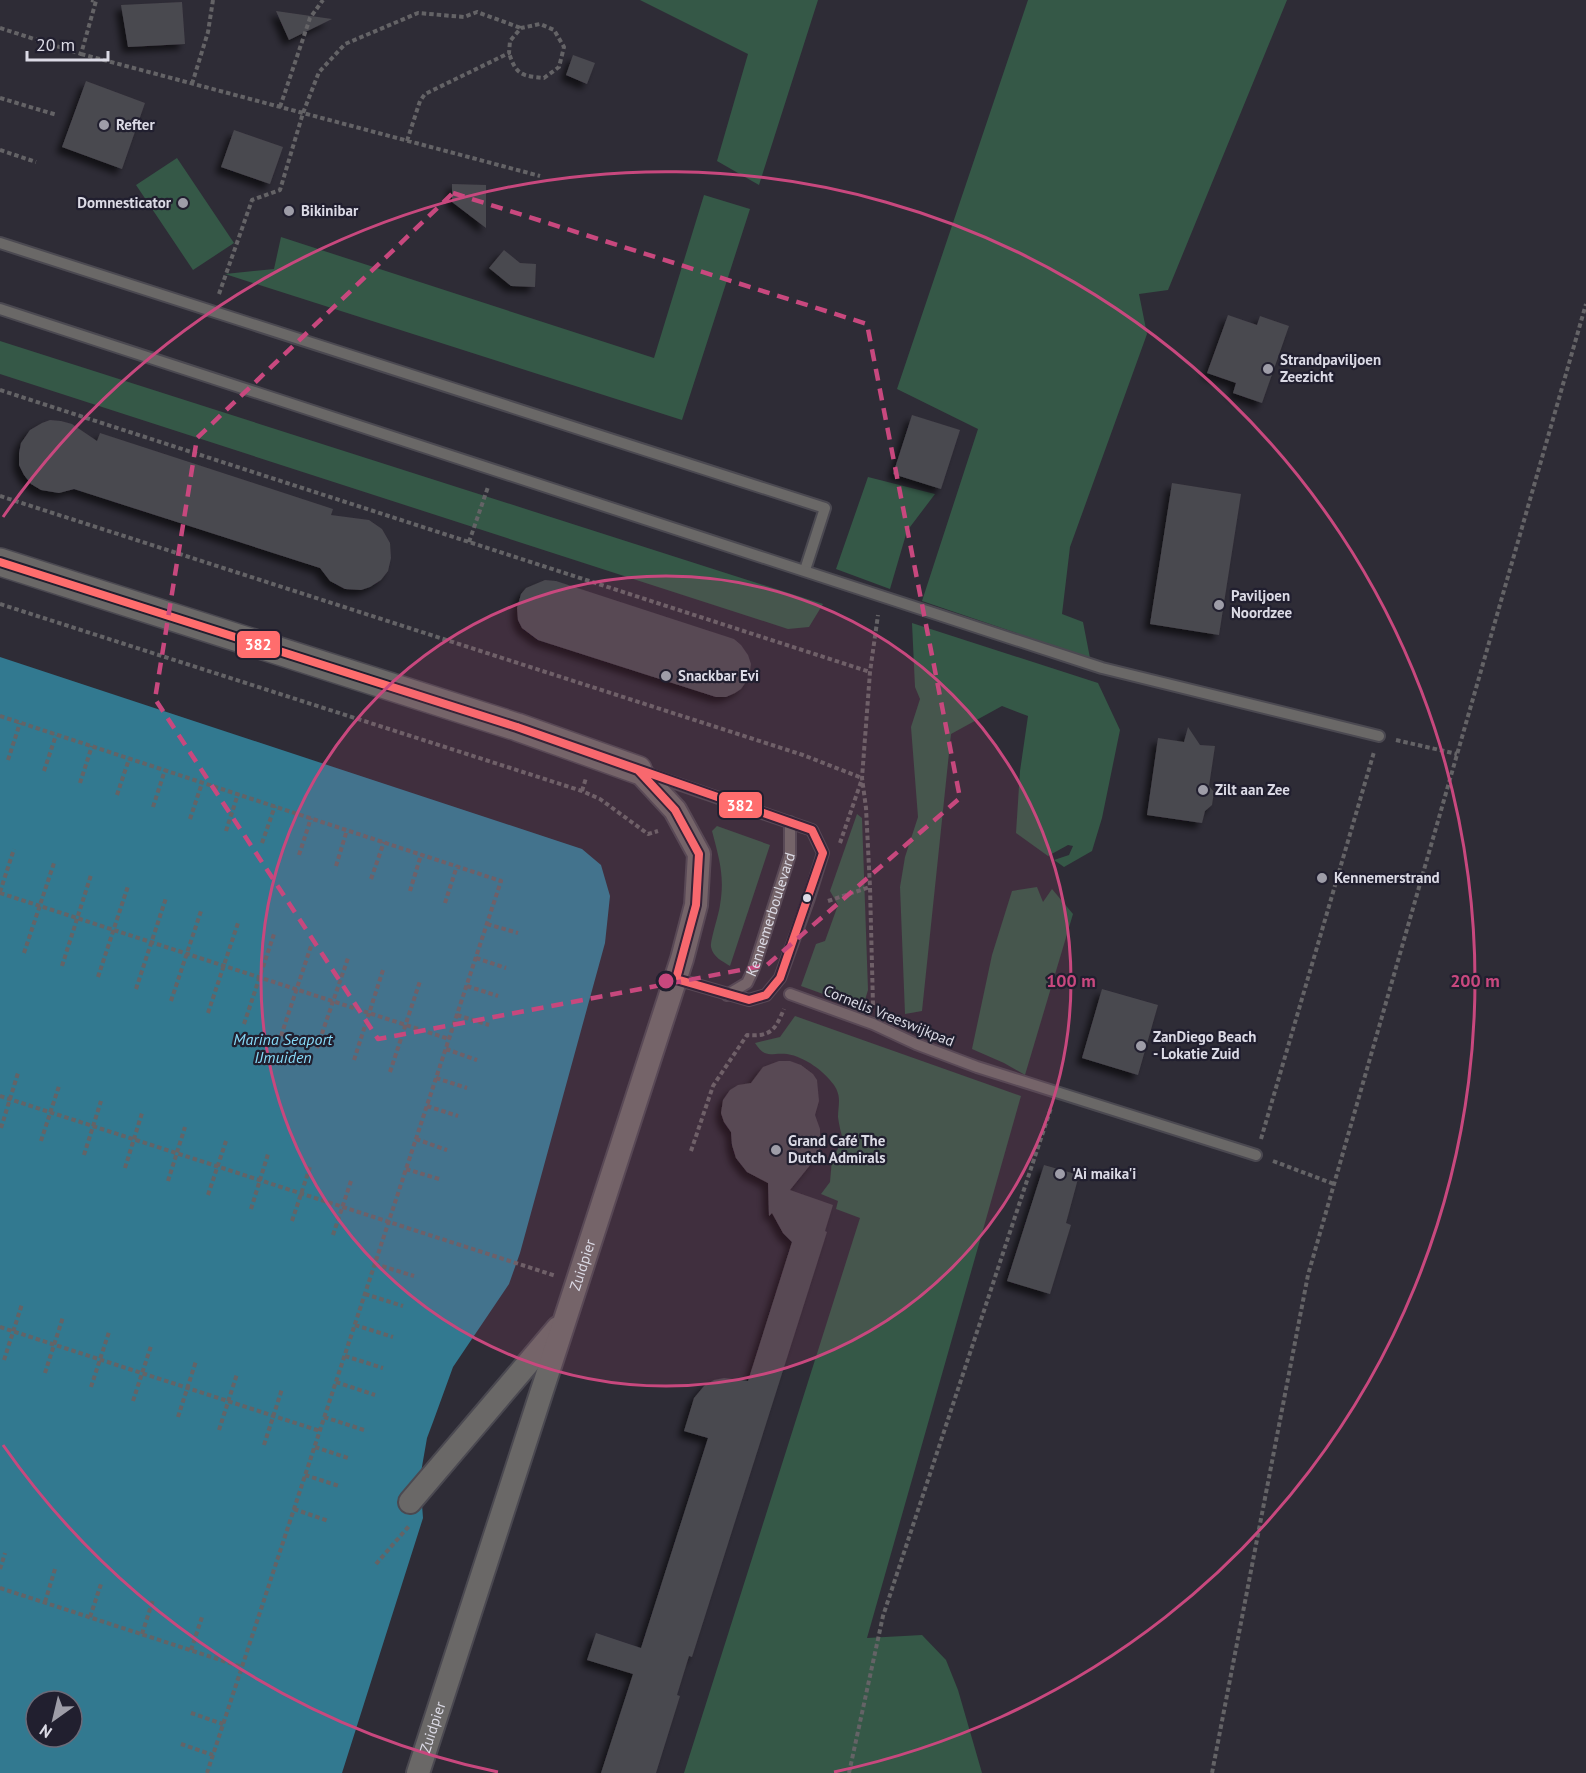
<svg xmlns="http://www.w3.org/2000/svg" width="1586" height="1773" viewBox="0 0 1586 1773" font-family="'PT Sans',sans-serif">
<style>
.green{fill:#355847}
.water{fill:#327990;fill-rule:evenodd}
.building{fill:#4a484f;filter:url(#shadow)}
.lines{fill:none;stroke-linecap:round;stroke-linejoin:round}
.service-casing{stroke:#4b4951;stroke-width:14}
.minor-casing{stroke:#4b4951;stroke-width:26}
.tertiary-casing{stroke:#4b4951;stroke-width:30}
.path{stroke:#646366;stroke-width:4;stroke-dasharray:4.5 3;stroke-linecap:butt}
.service{stroke:#6a6867;stroke-width:10}
.minor{stroke:#6a6867;stroke-width:22}
.tertiary{stroke:#6a6867;stroke-width:27}
.bus-1-casing{stroke:#211f2f;stroke-width:12}
.bus-1{stroke:#ff6d6d;stroke-width:8}
.marked{fill:none;stroke:#c8487e;stroke-width:4.5;stroke-dasharray:12 8;stroke-linejoin:round}
.ring{fill:none;stroke:#c8487e;stroke-width:3}
.poi-dot{fill:#9e9da8;stroke:#211f2f;stroke-width:2}
.bus-dot{fill:#dbdae5;stroke:#211f2f;stroke-width:2}
.labels{text-anchor:middle;stroke-width:4.5;stroke-linejoin:round;paint-order:stroke}
.poi-label{font-size:15px;font-weight:bold;fill:#dbdae5;stroke:#211f2f;text-anchor:start}
.street-label{font-size:15px;fill:#dbdae5;stroke:#211f2f}
.water-label{font-size:16px;font-style:italic;fill:#86daf7;stroke:#211f2f}
.centre{fill:#c8487e;stroke:#211f2f;stroke-width:3}
.ring-label{font-size:18px;text-anchor:middle;font-weight:bold;fill:#c8487e;stroke:#211f2f;stroke-width:4.5;stroke-linejoin:round;paint-order:stroke}
.line-badge{stroke:#211f2f;stroke-width:2}
.badge-label{font-size:16px;text-anchor:middle;font-weight:bold;fill:#fff}
</style>
<defs>
<filter id="shadow"><feDropShadow dx="-5.5" dy="5.5" stdDeviation="3" flood-color="#0009"/></filter>
</defs>
<rect width="100%" height="100%" fill="#2e2c36"/>
<path class="green" d="M640,0H818L759,185L717,161L748,54Z
M1028,0H1287L1168,290L1139,294L1147,334L1070,547L1062,614L1083,622L1090,658L922,601L978,429L897,389Z
M177,158L234,243L193,270L136,185Z
M704,195L750,209L682,420L225,274L274,269L281,237L654,358Z
M0,341L823,604L809,627L788,629L0,374Z
M868,477L935,494L907,531L890,589L836,569Z
M912,623L1098,683L1120,730L1102,818L1092,851L1064,867L1054,860L1069,855L1073,846L1068,845L1048,856L1016,833L1020,771L1028,716L1002,706L951,734L922,1011L905,1014L900,887L905,857L918,817L911,727L920,699L915,687Z
M857,814L862,818L868,990L865,1000L859,1007L801,986L816,944L825,941L838,905L830,891Z
M717,826L770,845L730,966C722,961 713,957 711,947C710,941 719,914 720,905C725,876 719,858 712,831Z
M1037,887L1043,902L1052,889L1073,914L1025,1075L1004,1063L972,1049L992,955L1012,891Z
M795,1016L1021,1096L867,1638L922,1635L946,1660L958,1690L982,1773H684L860,1218L836,1209L838,1201L821,1194L830,1182L832,1159L843,1140C841,1133 839,1125 838,1117C838,1105 842,1097 834,1085C824,1071 805,1057 787,1054C771,1052 766,1060 755,1043L780,1037Z"/>
<path class="water" d="M0,657L582,849L601,865L610,896L605,943L520,1253L509,1284L453,1367L433,1422L427,1438L420,1478L423,1518L342,1773H0ZM36,1701H72V1737H36Z"/>
<path class="building" d="M182,2L185,44L128,47L121,5Z
M276,11L332,19L289,40Z
M573,55L595,63L587,84L566,75Z
M86,81L145,103L122,169L62,147Z
M234,130L283,147L270,184L221,167Z
M452,184L486,185V228L452,202Z
M504,250L520,263L536,264L535,287L511,286L489,268Z
M1228,315L1257,325L1260,316L1289,326L1262,403L1233,393L1236,383L1207,373Z
M912,415L960,430L941,489L893,474Z
M50,420L61,421L72,424L97,441L100,433L333,509L331,515L369,520L382,529L390,543L391,558L388,571L381,580L370,587L361,590L345,589L330,581L320,568L74,489L59,493L41,490L31,484L24,475L19,465V453L21,443L30,430L42,423Z
M1172,483L1241,494L1219,635L1150,624Z
M545,580L556,581L734,639L741,645L748,655L751,664L749,678L741,689L735,693L726,697H716L538,640L522,628L518,620L517,608L521,594L526,588Z
M1188,727L1200,745L1215,746L1209,786L1214,792L1212,805L1205,811L1202,823L1147,815L1158,738L1184,742Z
M1102,989L1158,1005L1138,1075L1082,1058Z
M779,1061H790L801,1065L813,1074L817,1080L819,1101L815,1115L820,1129V1147L815,1159L790,1190L833,1205L825,1231L827,1232L692,1657L689,1656L677,1695L680,1696L656,1773H601L633,1674L587,1660L596,1633L641,1648L708,1438L684,1431L694,1398L704,1386L714,1380L724,1378L748,1381L792,1242L783,1233L772,1213L769,1216L768,1183L747,1172L736,1158L732,1145L731,1132L724,1122L721,1113L723,1100L730,1090L738,1085L751,1083L763,1067Z
M1044,1165L1079,1175L1066,1223L1071,1225L1050,1294L1007,1281Z"/>
<g class="lines">
<g class="service-casing">
<g id="service">
<path d="M0,243L825,508L805,570"/>
<path d="M0,309L1102,668L1379,736"/>
<path d="M649,774L812,830L823,853L809,898L780,978L766,995L749,1000L676,979"/>
<path d="M790,994L873,1024L916,1044L977,1067L1256,1155"/>
<path id="s1" d="M727,995L747,983L754,968L790,855V822"/>
</g>
</g>
<g class="minor-casing">
<g id="minor">
<path d="M410,1502L558,1328"/>
<path id="s2" d="M418,1773L682,959L696,905L699,854L675,810L638,770"/>
</g>
</g>
<g class="tertiary-casing">
<path id="tertiary" d="M0,562L517,727L638,770"/>
</g>
<path class="path" d="M0,28L81,54L96,1L91,0
M81,54L540,176
M192,84L208,32L213,0
M0,98L57,115
M280,107L310,18L323,0
M407,141L420,101L425,94L509,53L510,41L521,28L540,24L554,30L564,47L559,67L544,78C522,76 516,75 509,53
M0,150L36,162
M219,294L252,200L280,190L303,113L319,72L345,44L418,13L464,17L477,12L521,28
M0,390L870,672
M0,496L803,755L862,778
M469,542L488,487
M0,604L582,791L600,799L648,834L658,831
M0,716L501,881L207,1773
M1396,740L1457,754
M8,760L20,723
M44,771L56,735
M80,783L92,746
M582,791L586,778
M117,795L129,759
M153,807L165,770
M190,819L202,783
M226,831L238,794
M262,843L275,806
M840,843L862,779
M299,855L311,818
M336,866L347,830
M371,879L384,842
M410,891L421,855
M0,892L14,849
M0,893L449,1039
M828,901L870,887
M445,903L457,866
M487,924L518,933
M24,953L54,863
M476,958L506,968
M62,966L91,875
M98,977L128,886
M467,986L498,996
M136,989L166,898
M171,1001L201,911
M873,1005L870,887L866,808L862,778L870,672L878,615
M208,1013L238,923
M457,1015L489,1025
M244,1024L274,934
M281,1036L311,946
M317,1048L348,958
M446,1049L477,1060
M354,1060L383,970
M390,1072L420,981
M436,1078L467,1088
M0,1096L556,1276
M427,1106L458,1116
M1,1128L18,1073
M416,1139L447,1150
M1261,1139L1374,752
M41,1141L59,1086
M691,1151L713,1086L747,1035C771,1037 775,1030 784,1009
M84,1155L101,1101
M1273,1161L1334,1184
M125,1168L142,1113
M406,1169L439,1179
M168,1181L185,1127
M208,1195L226,1141
M251,1209L268,1154
M292,1221L310,1167
M333,1235L351,1181
M375,1264L414,1276
M365,1294L403,1306
M355,1325L393,1337
M0,1327L320,1431
M345,1356L383,1368
M4,1360L22,1304
M45,1373L63,1317
M336,1382L375,1395
M91,1387L109,1332
M133,1401L151,1346
M178,1417L196,1361
M324,1417L364,1430
M219,1430L237,1374
M264,1445L282,1389
M315,1447L348,1458
M305,1475L339,1486
M294,1509L328,1521
M376,1564L409,1526
M0,1569L5,1553
M0,1588L242,1667
M45,1602L55,1569
M90,1617L101,1584
M142,1634L153,1600
M191,1650L202,1617
M191,1713L223,1724
M181,1744L213,1755
M849,1773L883,1616L1051,1108
M1212,1773L1308,1275L1586,304"/>
<use href="#service" class="service"/>
<use href="#minor" class="minor"/>
<use href="#tertiary" class="tertiary"/>
<g class="bus-1-casing">
<path id="bus-1" d="M0,562L517,727
M517,727L812,830L823,853L780,978L766,995L749,1000L676,979L696,905L699,854L675,810L638,770Z"/>
</g>
<use href="#bus-1" class="bus-1"/>
</g>
<path class="marked" d="M453,193L867,324L960,798L767,965L378,1039L155,699L197,438Z"/>
<circle cx="666" cy="981" r="405" fill="#c8487e" fill-opacity=".12"/>
<g class="ring">
<circle cx="666" cy="981" r="405"/>
<path d="M498 1772A809 809 0 0 1 3 1445M3 517A809 809 0 1 1 834 1772"/>
</g>
<g class="poi-dot">
<circle cx="104" cy="125" r="6"/>
<circle cx="183" cy="203" r="6"/>
<circle cx="289" cy="211" r="6"/>
<circle cx="1268" cy="369" r="6"/>
<circle cx="1219" cy="605" r="6"/>
<circle cx="666" cy="676" r="6"/>
<circle cx="1203" cy="790" r="6"/>
<circle cx="1322" cy="878" r="6"/>
<circle cx="1141" cy="1046" r="6"/>
<circle cx="776" cy="1150" r="6"/>
<circle cx="1060" cy="1174" r="6"/>
</g>
<circle class="bus-dot" cx="807" cy="898" r="5"/>
<g class="labels">
<g class="poi-label">
<text x="116" y="130">Refter</text>
<text x="171" y="208" text-anchor="end">Domnesticator</text>
<text x="301" y="216">Bikinibar</text>
<text x="1280" y="365">Strandpaviljoen<tspan x="1280" dy="17">Zeezicht</tspan></text>
<text x="1231" y="601">Paviljoen<tspan x="1231" dy="17">Noordzee</tspan></text>
<text x="678" y="681">Snackbar Evi</text>
<text x="1215" y="795">Zilt aan Zee</text>
<text x="1334" y="883">Kennemerstrand</text>
<text x="1153" y="1042">ZanDiego Beach<tspan x="1153" dy="17">- Lokatie Zuid</tspan></text>
<text x="788" y="1146">Grand Café The<tspan x="788" dy="17">Dutch Admirals</tspan></text>
<text x="1072" y="1179">'Ai maika'i</text>
</g>
<g class="street-label">
<text dy="5" stroke="none"><textPath href="#s1" startOffset="96">Kennemerboulevard</textPath></text>
<text transform="translate(889 1016) rotate(22)" y="5">Cornelis Vreeswijkpad</text>
<text dy="5" stroke="none"><textPath href="#s2" startOffset="534">Zuidpier</textPath></text>
<text dy="5" stroke="none"><textPath href="#s2" startOffset="48">Zuidpier</textPath></text>
</g>
<g class="water-label">
<text x="283" y="1045">Marina Seaport<tspan x="283" dy="18">IJmuiden</tspan></text>
</g>
</g>
<circle cx="666" cy="981" r="9" class="centre"/>
<g class="ring-label">
<text x="1071" y="987">100 m</text>
<text x="1475" y="987">200 m</text>
</g>
<g class="line-badge">
<rect x="236" y="630" width="45" height="29" rx="6" fill="#ff6d6d"/>
<rect x="718" y="791" width="45" height="28" rx="6" fill="#ff6d6d"/>
</g>
<g class="badge-label">
<text x="258" y="650">382</text>
<text x="740" y="811">382</text>
</g>
<g transform="translate(54 1719) rotate(214)"><circle r="28" fill="#211f2f" stroke="#6b6a78" stroke-width="1.5"/>
<path d="M0-4.5L10 22L0 15L-10 22Z" fill="#9e9da8"/>
<text y="-9" font-size="16" font-weight="bold" text-anchor="middle" fill="#dbdae5">N</text>
</g>
<path d="M27 51v9h81v-9" fill="none" stroke="#dbdae5" stroke-width="3"/>
<text x="36" y="51" font-size="18" fill="#dbdae5" stroke="#211f2f" stroke-width="4.5" paint-order="stroke">20 m</text>
</svg>
